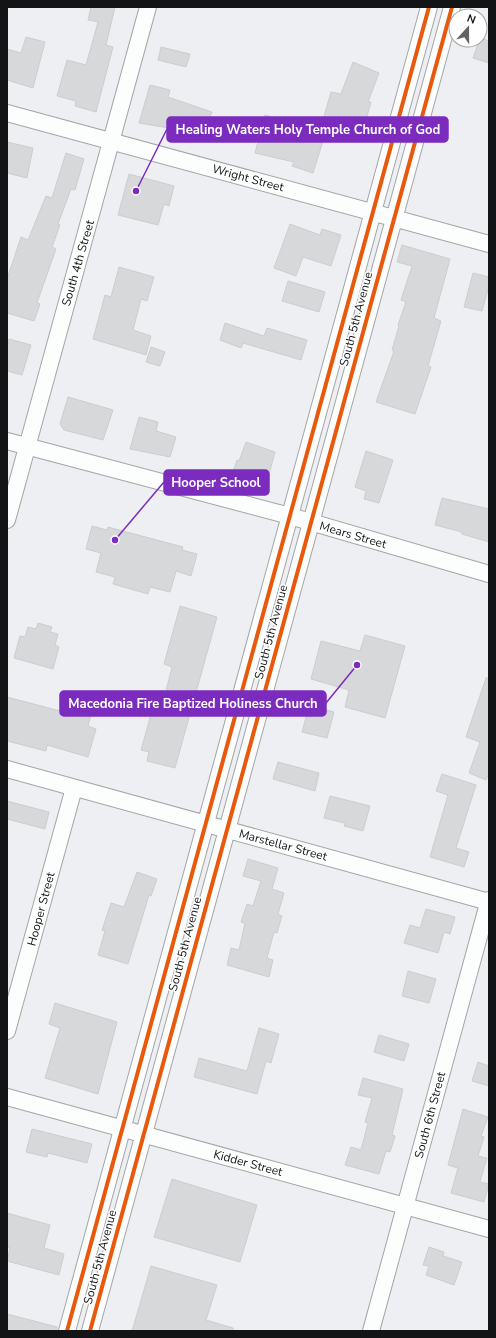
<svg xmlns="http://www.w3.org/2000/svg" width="496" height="1338" viewBox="0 0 496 1338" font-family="'Nunito Sans',sans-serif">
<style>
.building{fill:#d7d8da;stroke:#cccdcf}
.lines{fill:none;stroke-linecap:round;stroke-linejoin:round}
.minor-casing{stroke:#a4a5a7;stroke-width:18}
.minor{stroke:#fcfdfd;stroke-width:16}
.cycleway-casing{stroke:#fff;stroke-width:6}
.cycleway{stroke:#e8590c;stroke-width:4}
.labels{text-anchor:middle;stroke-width:3;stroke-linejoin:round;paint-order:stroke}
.street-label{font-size:12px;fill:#131416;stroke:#fff}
.leader{fill:none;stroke:#7b2cbf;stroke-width:1.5}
.callout-dot{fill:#7b2cbf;stroke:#fff;stroke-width:1.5}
.callout{fill:#7b2cbf;stroke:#7b2cbf;stroke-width:1.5}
.callout-label{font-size:13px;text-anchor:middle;font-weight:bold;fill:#fff}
</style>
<rect width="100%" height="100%" fill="#eeeff2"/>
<path class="building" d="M91,7H115L106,45L113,47L96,112L75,106L76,101L57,96L67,60L86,65L98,22L88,20Z
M26,37L45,42L33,88L7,80V49L21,53Z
M480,38L489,41V63L473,58Z
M161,47L190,54L186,67L158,60Z
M353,62L379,73L368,102H371L366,120L362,119L356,137L321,127L331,92L341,94Z
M150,85L170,90L168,97L212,112L204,131L183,122L181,130L139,123Z
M265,115L284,120L282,129L323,141L313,173L292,166L294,162L255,153Z
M7,142L33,148L27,178L7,173Z
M66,153L84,159L75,190L71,189L58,224L60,225L52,247L56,249L37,303L40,304L34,321L7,313V279L21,237L28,240L46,196L52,198Z
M129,174L174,186L169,206L164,204L158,225L118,215Z
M290,224L320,235L322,229L341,235L331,266L303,257L296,276L274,268Z
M402,245L450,259L434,318L441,321L428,366L431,367L415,414L376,402L394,351L392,350L399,326L398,325L406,302L401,300L412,266L397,262Z
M119,267L154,277L147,301L141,299L133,330L151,336L146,355L93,339L105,295L111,297Z
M473,273L489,277V286L482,311L464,307Z
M288,281L325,292L319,312L282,301Z
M225,323L264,336L267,328L307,340L301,360L243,343L241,348L220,340Z
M9,339L31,345L22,375L7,371V347Z
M151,347L165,352L160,366L146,362Z
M68,397L113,410L103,440L64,430L60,424Z
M139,417L158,422L156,431L176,437L170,457L130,449Z
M246,442L275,452L265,489L231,478L237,460L239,461Z
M366,451L393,460L379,503L364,499L366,491L355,487Z
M442,498L489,509V542L462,534V532L435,525Z
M92,526L107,530L108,527L183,547L182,550L197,554L191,576L176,571L170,592L150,587L148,594L113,584L115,577L96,572L101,553L86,549Z
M180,606L217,617L175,768L147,761L149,752L141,750L155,700L163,703L172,667L164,664Z
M38,623L52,627L50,632L58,634L55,645L59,647L53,669L14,658L20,636L25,637L28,627L36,629Z
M365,635L405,646L385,718L345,707L349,690L311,679L321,641L360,651Z
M486,678H489V773L486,780L469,773L480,742L466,737Z
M7,697L64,712L65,707L91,714L88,726L96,729L88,757L47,745L46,751L7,741Z
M309,706L334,712L327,738L302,732Z
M278,762L319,773L315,791L273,779Z
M442,774L476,785L456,848L469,852L464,867L430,857L448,795L436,791Z
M330,796L370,806L363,831L344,826L345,823L324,818Z
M7,801L49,812L45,829L7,819Z
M248,859L278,868L272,889L284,893L278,914L282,916L277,933L274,932L267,958L273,960L269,977L227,965L231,948L239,950L245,923L241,922L247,904L253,906L261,881L243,876Z
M137,872L157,879L151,896L149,895L128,964L98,955L105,931L102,930L111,903L124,907Z
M426,909L455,917L450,934L444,932L438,953L404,943L410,925L420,928Z
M408,971L436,979L429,1003L402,996Z
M55,1003L117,1022L98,1094L45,1078L60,1028L49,1024Z
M259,1028L279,1034L271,1063L266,1061L257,1094L194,1077L199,1058L247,1071Z
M379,1035L409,1044L404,1061L374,1052Z
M478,1062L489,1066V1086L472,1081Z
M363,1078L403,1089L392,1135L395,1136L390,1152L386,1151L379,1174L345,1165L351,1147L361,1150L368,1123L365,1122L372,1098L358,1095Z
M463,1109L488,1117L481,1136L484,1137L478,1156L487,1158L480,1182L489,1184L484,1202L451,1193L458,1168L448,1165Z
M32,1129L92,1144L87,1163L48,1153L47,1157L26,1152Z
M172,1179L257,1205L240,1262L154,1237Z
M7,1213L50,1225L44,1248L64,1254L59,1275L7,1261L10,1248L7,1247Z
M429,1247L444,1252L443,1256L462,1262L454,1285L426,1275L429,1266L423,1265Z
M151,1266L217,1285L206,1320L233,1328V1331H132Z
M7,1314L57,1327V1331H7Z"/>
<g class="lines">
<g class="minor-casing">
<path id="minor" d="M7,113L489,244
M7,441L290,516L489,574
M7,520L148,7
M7,769L489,902
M7,1031L74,788
M7,1097L489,1229
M67,1331L429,7
M90,1331L452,7
M371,1331L489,900"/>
</g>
<use href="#minor" class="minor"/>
<g class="cycleway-casing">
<path id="cycleway" d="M67,1331L429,7
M90,1331L452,7"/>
</g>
<use href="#cycleway" class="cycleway"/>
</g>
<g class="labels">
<g class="street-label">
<text transform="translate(248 178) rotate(15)" y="4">Wright Street</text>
<text transform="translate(78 263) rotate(-74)" y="4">South 4th Street</text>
<text transform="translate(356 319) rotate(-75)" y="4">South 5th Avenue</text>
<text transform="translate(353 535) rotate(16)" y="4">Mears Street</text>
<text transform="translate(271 632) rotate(-75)" y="4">South 5th Avenue</text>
<text transform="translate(283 845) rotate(15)" y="4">Marstellar Street</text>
<text transform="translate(41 909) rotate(-75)" y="4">Hooper Street</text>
<text transform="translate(185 944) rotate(-75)" y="4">South 5th Avenue</text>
<text transform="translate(430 1115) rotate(-75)" y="4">South 6th Street</text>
<text transform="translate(248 1163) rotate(15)" y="4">Kidder Street</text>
<text transform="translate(100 1257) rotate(-75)" y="4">South 5th Avenue</text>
</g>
</g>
<path class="leader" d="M136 191L167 129M115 540L164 482M357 665L326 703"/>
<g class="callout-dot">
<circle cx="136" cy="191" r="4"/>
<circle cx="115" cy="540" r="4"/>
<circle cx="357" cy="665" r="4"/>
</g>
<g class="callout">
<rect x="167" y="117" width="281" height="25" rx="4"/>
<rect x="164" y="470" width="105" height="25" rx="4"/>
<rect x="60" y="691" width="266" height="25" rx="4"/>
</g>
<g class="callout-label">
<text x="308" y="134">Healing Waters Holy Temple Church of God</text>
<text x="216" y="487">Hooper School</text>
<text x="193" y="708">Macedonia Fire Baptized Holiness Church</text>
</g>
<rect width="496" height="1338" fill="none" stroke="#131416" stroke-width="16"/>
<g transform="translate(468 28) rotate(21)"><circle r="19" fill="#ffffff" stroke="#a1a1a2"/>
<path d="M0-3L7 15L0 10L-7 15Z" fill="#606163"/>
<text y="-6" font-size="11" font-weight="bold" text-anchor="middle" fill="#131416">N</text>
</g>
</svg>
